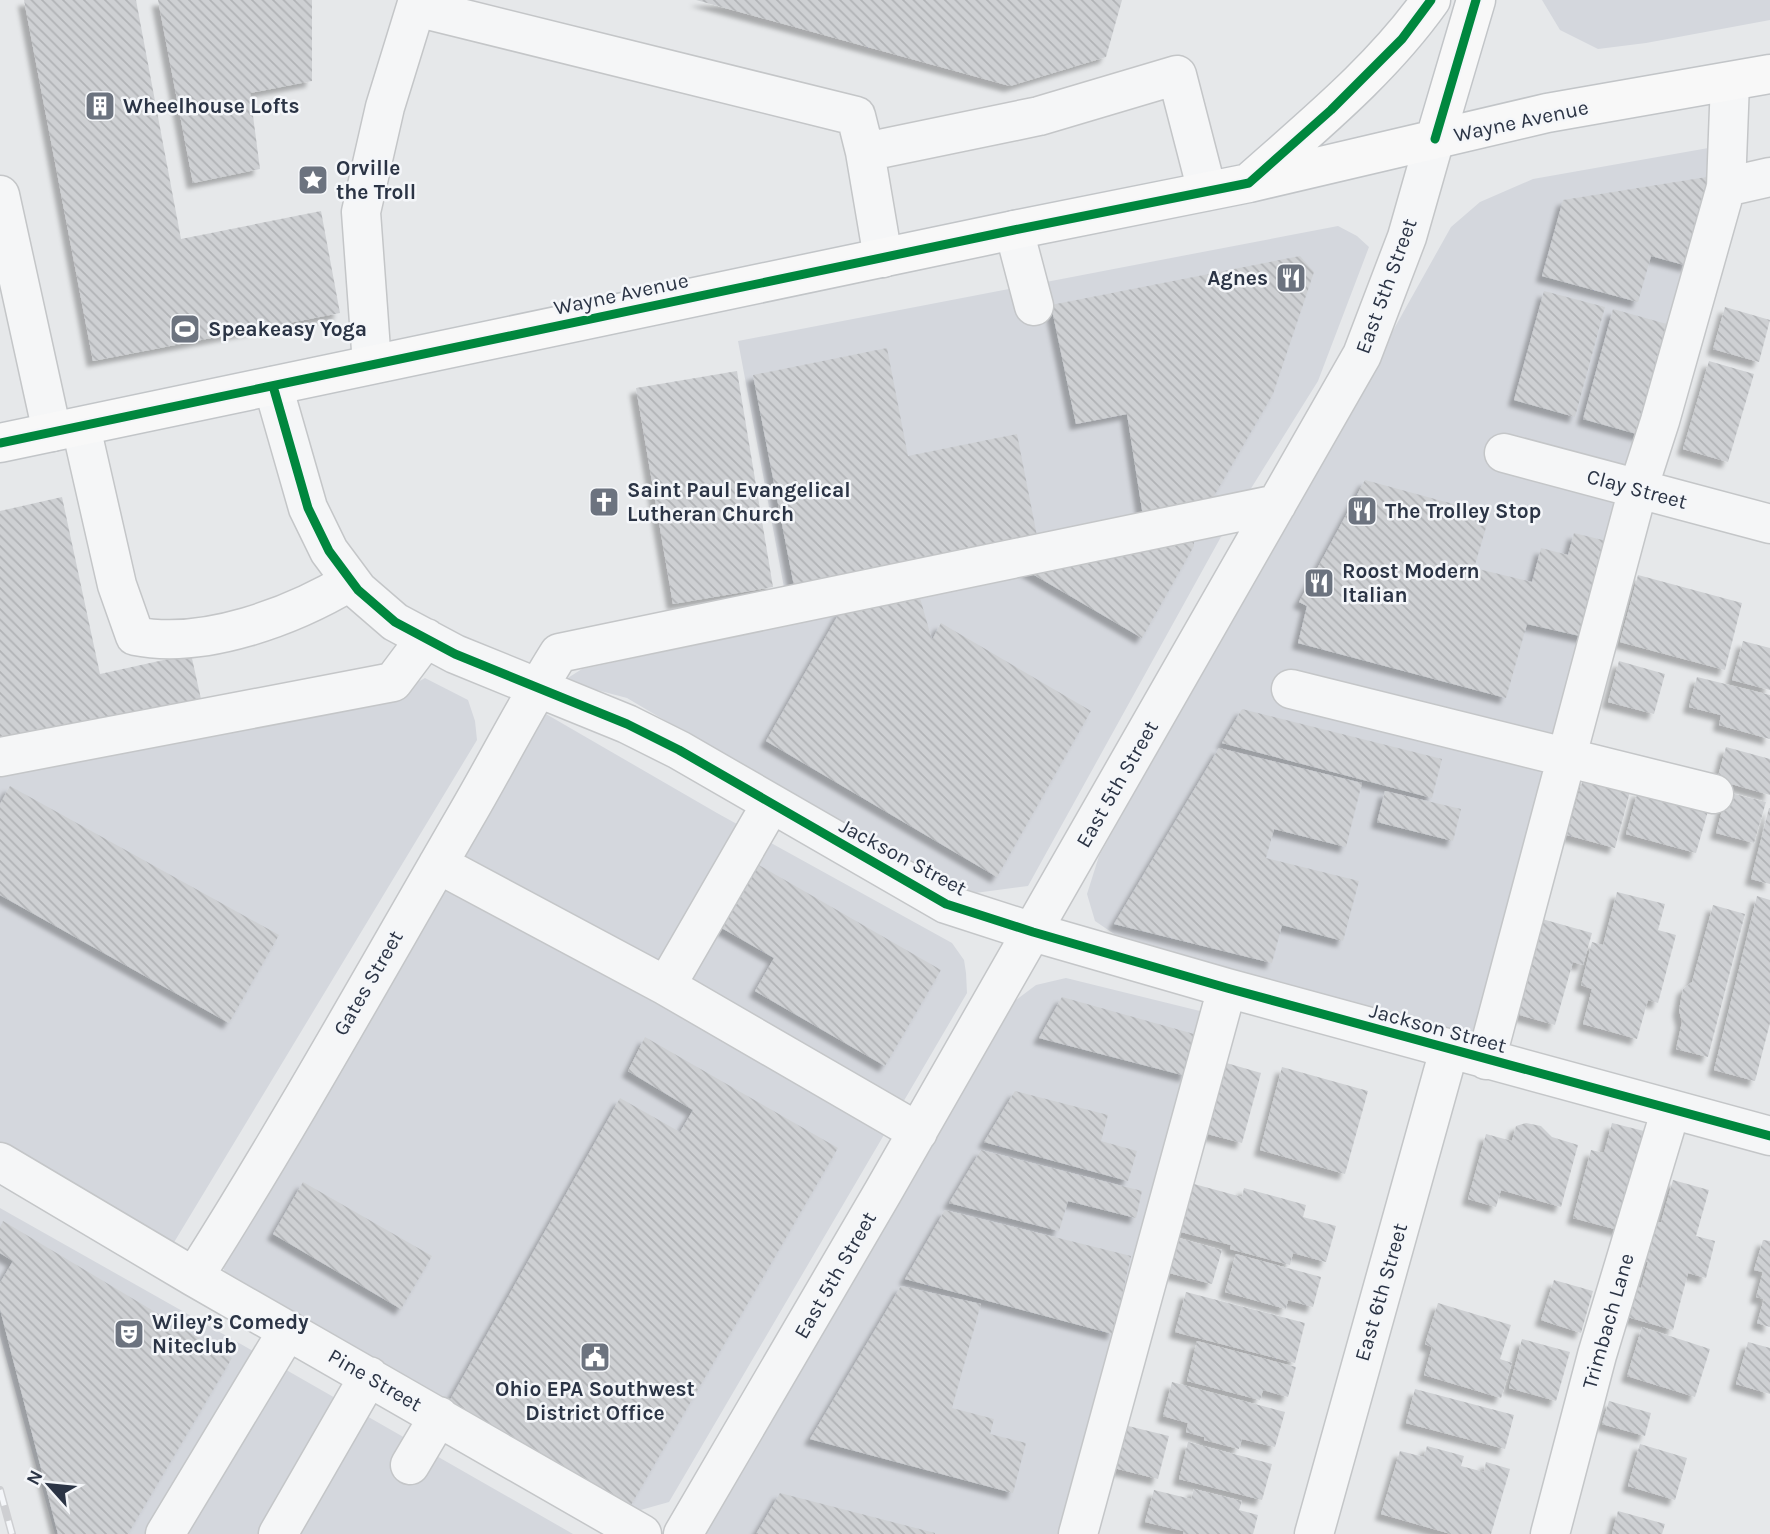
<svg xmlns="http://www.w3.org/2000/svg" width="1770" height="1534" viewBox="0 0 1770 1534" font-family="Karla,sans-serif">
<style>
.built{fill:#d4d7dd}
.building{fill:url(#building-back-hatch);filter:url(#shadow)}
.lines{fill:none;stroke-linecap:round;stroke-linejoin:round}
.minor-casing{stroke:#c4c6c8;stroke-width:41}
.major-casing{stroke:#c2c5c8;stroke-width:41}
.minor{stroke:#f5f6f7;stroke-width:38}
.major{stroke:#f8f8f8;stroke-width:38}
.rail-casing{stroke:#cecfd2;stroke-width:8}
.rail{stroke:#f4f6f9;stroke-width:5;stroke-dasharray:16;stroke-linecap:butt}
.cycleway-casing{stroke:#f4f6f9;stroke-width:13}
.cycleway{stroke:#00873e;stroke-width:9}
.labels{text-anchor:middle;stroke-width:5;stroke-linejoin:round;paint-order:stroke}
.poi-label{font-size:21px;font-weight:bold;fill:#2b3445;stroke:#f4f6f9;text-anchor:start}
.street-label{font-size:21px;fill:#2b3445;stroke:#f4f6f9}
</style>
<defs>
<pattern id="building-back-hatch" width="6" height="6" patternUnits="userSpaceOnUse" patternTransform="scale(1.75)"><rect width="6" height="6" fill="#ced0d3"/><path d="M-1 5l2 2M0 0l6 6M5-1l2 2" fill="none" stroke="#b1b3b6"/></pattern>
<filter id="shadow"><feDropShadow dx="-6" dy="6" stdDeviation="2" flood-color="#0004"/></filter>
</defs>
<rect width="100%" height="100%" fill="#e6e8ea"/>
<path class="built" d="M1542,0H1770V20L1646,43L1598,49L1560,30Z
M1748,141L1499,1042L1120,938L1095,921L1087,894L1099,856L1451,227L1480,202L1533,179Z
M1338,226L1357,236L1369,247L1318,381L1222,535L1028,886L960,895L627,698L563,681L582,669L791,625L738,341Z
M425,678L468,700L475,721L477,740L173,1244L0,1144V768L394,695Z
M546,714L717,813L952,943L964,960L966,973L967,993L669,1502L637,1511L231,1284L223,1268L228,1248Z
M1066,978L1208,1013L1066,1534H700L1008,1006L1036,985Z
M0,1208L246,1347L573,1534H55L0,1336Z"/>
<path class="building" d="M24,0H136L181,239L321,211L340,313L93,361Z
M158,0H312V81L250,93L260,169L193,183Z
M696,0H1122L1106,57L1010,86Z
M1713,176L1688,266L1651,256L1638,302L1542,276L1563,200Z
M1300,256L1314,272L1273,394L1210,503L1143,516L1127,414L1076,424L1051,305Z
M1544,291L1605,307L1575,417L1514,400Z
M1725,307L1770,320L1759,362L1713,349Z
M1613,309L1674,326L1644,436L1583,419Z
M887,348L908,456L1017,434L1038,541L795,591L753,375Z
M1709,361L1754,374L1728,462L1683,449Z
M737,371L773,587L673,604L636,388Z
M1365,480L1490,514L1474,568L1532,582L1541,548L1568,555L1574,533L1615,543L1589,638L1527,624L1506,698L1298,643L1307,606L1299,602Z
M62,497L100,674L191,654L201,699L0,742V511Z
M1194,537V546L1142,638L1024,569Z
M1638,575L1742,603L1725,670L1620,642Z
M918,591L932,640L941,623L1091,711L997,877L766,741L841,610Z
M1743,641L1770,648V690L1732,680Z
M1619,661L1665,674L1654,714L1608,702Z
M1697,677L1770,695V739L1719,725L1721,715L1689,707Z
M1242,709L1442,759L1432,798L1222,743Z
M1726,747L1770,759V795L1717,780Z
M1219,748L1362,783L1346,847L1274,829L1266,858L1359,881L1343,941L1282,925L1272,963L1114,924Z
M1583,779L1630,792L1615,848L1567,835Z
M10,786L279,935L229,1023L0,895V804Z
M1385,791L1461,809L1453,841L1377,822Z
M1638,791L1708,811L1696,853L1626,834Z
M1727,792L1766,802L1754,843L1716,833Z
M1769,808H1770V884L1751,879Z
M757,864L941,970L885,1066L755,991L774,958L720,927Z
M1617,892L1665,904L1658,930L1676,935L1658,1003L1648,1000L1637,1039L1583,1024L1592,989L1581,985L1592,942L1603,945Z
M1757,896L1770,900V1023L1755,1081L1714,1070Z
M1713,905L1745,914L1708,1057L1676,1049L1682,1022L1679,1010L1683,989L1692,982Z
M1542,919L1592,933L1583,965L1573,962L1555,1025L1516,1014Z
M1062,997L1194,1034L1186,1076L1039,1038Z
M645,1037L838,1148L624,1517L442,1414L620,1098L680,1132L693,1110L628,1071Z
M1216,1060L1261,1073L1242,1143L1196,1131Z
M1282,1067L1368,1091L1345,1174L1260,1150Z
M1015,1091L1108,1115L1101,1141L1137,1151L1128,1181L984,1142Z
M1526,1123L1541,1126L1552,1137L1578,1145L1561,1207L1501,1190L1496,1207L1468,1199L1486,1134L1512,1141L1516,1126Z
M1612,1123L1652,1133L1626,1232L1573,1218L1591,1150L1604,1153Z
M981,1150L1142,1191L1136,1218L1068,1201L1059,1231L949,1203Z
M1673,1180L1709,1190L1696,1236L1715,1241L1706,1278L1688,1273L1673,1330L1624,1316L1633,1287L1641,1288L1648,1262L1639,1260L1649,1222H1661Z
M303,1182L432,1256L401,1309L273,1234Z
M1194,1184L1242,1197L1244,1188L1306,1205L1303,1217L1336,1226L1326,1262L1293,1253L1290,1265L1230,1249L1231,1245L1181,1232Z
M945,1210L1131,1256L1113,1334L905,1279Z
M3,1221L232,1358L128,1534H58L0,1309V1283L13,1261L0,1253V1227Z
M1179,1238L1222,1250L1212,1284L1169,1273Z
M1763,1240L1770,1241V1327L1757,1323L1764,1299L1756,1297L1763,1272L1754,1270Z
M1236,1254L1321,1277L1313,1307L1288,1300L1286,1309L1225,1292Z
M1554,1280L1593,1291L1581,1333L1541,1320Z
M901,1286L981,1304L952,1408L994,1419L990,1434L1026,1443L1013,1493L810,1439Z
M1186,1292L1305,1323L1295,1363L1175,1332Z
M1438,1303L1511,1325L1500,1359L1512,1363L1501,1398L1424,1375L1432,1347L1425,1344Z
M1642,1327L1710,1349L1695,1397L1627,1376Z
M1522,1339L1570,1352L1556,1401L1509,1388Z
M1197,1341L1296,1367L1288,1397L1263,1390L1260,1400L1187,1381Z
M1748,1342L1770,1348V1394L1736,1384Z
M1172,1382L1285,1412L1275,1447L1242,1439L1239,1449L1204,1440V1437L1186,1432L1188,1423L1163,1416Z
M1415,1389L1514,1415L1505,1449L1406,1423Z
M1609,1401L1651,1413L1645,1436L1602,1424Z
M1124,1425L1169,1436L1158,1479L1114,1468Z
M1188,1442L1272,1464L1262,1500L1179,1479Z
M1640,1444L1687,1458L1675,1500L1628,1486Z
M1427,1446L1464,1456L1461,1466L1484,1472L1486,1462L1510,1469L1491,1534H1451L1381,1514L1400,1451L1424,1457Z
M1194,1489L1242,1501L1239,1510L1258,1515L1253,1534H1183L1184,1531L1145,1522L1154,1490L1191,1499Z
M780,1493L935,1533V1534H756Z
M1618,1511L1665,1524L1662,1534H1612Z"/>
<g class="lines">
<g class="minor-casing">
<path id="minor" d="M416,7L856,116L865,152L883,258
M865,152L1039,116L1177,75L1207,191
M1726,187L1770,177
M0,195L52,432
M1014,230L1034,306
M372,364L361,212L385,107L418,0
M273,386L308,508L329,551L358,590L395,622L455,654L627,724L679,750L946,904L1033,932L1227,988L1770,1136
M81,427L117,585L135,636C204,650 293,616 351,581
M1504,453L1770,524
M1291,689L1714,794
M0,757L393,682L426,638
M438,864L666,986L918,1132
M666,986L771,804
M1486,1060L1638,489L1660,421L1726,187L1730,82
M0,1162L194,1277L642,1534
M194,1277C290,1126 377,969 467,814C498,761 526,705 559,653L1277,504
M410,1465L439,1416
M165,1534L288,1330
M278,1534L369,1376
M683,1534L883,1192L1362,355L1407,237L1435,139
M1078,1534L1227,988
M1314,1534L1449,1050
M1550,1534L1597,1355L1671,1109"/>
</g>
<g class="major-casing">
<path id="major" d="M1435,139L1476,0
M1253,179C1316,123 1382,69 1431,0
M0,443L1014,230L1249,183L1547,113L1770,74"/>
</g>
<use href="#minor" class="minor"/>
<use href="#major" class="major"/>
<g class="rail-casing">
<path id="rail" d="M0,1490L12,1534"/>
</g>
<use href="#rail" class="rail"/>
<g class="cycleway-casing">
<path id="cycleway" d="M1435,139L1476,0
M273,386L308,508L329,551L358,590L395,622L455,654L627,724L679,750L946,904L1033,932L1227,988L1770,1136
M0,443L1014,230L1249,183L1331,110L1402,39L1431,0"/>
</g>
<use href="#cycleway" class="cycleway"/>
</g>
<defs>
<g id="building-square" transform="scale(1.575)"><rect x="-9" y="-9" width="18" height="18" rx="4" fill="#6c737f" stroke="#f4f6f9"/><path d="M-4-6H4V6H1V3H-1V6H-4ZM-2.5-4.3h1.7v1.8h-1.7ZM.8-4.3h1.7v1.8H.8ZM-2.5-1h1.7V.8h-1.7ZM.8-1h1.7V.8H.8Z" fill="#fff"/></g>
<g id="sight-square" transform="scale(1.575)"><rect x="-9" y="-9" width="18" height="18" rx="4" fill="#6c737f" stroke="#f4f6f9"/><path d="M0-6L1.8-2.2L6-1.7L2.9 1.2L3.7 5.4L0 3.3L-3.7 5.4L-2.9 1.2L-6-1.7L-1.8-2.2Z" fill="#fff"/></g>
<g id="restaurant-square" transform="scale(1.575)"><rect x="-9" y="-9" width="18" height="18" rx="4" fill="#6c737f" stroke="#f4f6f9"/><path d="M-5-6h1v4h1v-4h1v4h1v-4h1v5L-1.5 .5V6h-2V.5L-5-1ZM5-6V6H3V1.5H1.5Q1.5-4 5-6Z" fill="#fff"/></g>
<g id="stadium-square" transform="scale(1.575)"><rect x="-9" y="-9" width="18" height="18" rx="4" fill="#6c737f" stroke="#f4f6f9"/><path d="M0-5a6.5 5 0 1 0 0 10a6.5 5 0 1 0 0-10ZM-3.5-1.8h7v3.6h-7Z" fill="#fff"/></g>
<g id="church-square" transform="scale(1.575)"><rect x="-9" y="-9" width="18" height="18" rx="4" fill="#6c737f" stroke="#f4f6f9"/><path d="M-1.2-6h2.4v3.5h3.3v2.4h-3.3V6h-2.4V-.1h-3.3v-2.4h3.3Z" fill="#fff"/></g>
<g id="theatre-square" transform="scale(1.575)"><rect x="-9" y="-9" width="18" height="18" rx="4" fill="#6c737f" stroke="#f4f6f9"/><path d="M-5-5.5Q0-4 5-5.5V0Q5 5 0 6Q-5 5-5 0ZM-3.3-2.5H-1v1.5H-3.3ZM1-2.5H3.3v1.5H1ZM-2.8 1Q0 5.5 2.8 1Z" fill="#fff"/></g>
<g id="civic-square" transform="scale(1.575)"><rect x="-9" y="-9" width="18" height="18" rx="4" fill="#6c737f" stroke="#f4f6f9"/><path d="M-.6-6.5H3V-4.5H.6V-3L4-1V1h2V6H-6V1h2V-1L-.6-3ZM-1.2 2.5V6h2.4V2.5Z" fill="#fff"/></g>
</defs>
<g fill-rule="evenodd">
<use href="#building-square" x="100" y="106"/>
<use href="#sight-square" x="313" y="180"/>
<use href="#restaurant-square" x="1291" y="278"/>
<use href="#stadium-square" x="185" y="329"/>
<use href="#church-square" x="604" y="502"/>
<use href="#restaurant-square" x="1362" y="511"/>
<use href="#restaurant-square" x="1319" y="583"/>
<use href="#theatre-square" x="129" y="1334"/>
<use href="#civic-square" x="595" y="1357"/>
</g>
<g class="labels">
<g class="poi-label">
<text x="123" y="113">Wheelhouse Lofts</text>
<text x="336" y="175">Orville<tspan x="336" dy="24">the Troll</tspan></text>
<text x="1268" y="285" text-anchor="end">Agnes</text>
<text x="208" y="336">Speakeasy Yoga</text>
<text x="627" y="497">Saint Paul Evangelical<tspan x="627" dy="24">Lutheran Church</tspan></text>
<text x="1385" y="518">The Trolley Stop</text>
<text x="1342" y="578">Roost Modern<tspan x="1342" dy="24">Italian</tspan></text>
<text x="152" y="1329">Wiley’s Comedy<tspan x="152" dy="24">Niteclub</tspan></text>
<text x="595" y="1396" text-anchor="middle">Ohio EPA Southwest<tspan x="595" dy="24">District Office</tspan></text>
</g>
<g class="street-label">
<text transform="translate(1521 121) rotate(-12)" y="7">Wayne Avenue</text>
<text transform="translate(1386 286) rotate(-70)" y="7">East 5th Street</text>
<text transform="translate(621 294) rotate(-12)" y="7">Wayne Avenue</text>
<text transform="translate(1637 489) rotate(15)" y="7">Clay Street</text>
<text transform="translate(1117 784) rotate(-60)" y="7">East 5th Street</text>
<text transform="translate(903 857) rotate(28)" y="7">Jackson Street</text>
<text transform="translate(368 983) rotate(-60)" y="7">Gates Street</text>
<text transform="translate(1438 1028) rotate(15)" y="7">Jackson Street</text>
<text transform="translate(835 1275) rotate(-60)" y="7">East 5th Street</text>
<text transform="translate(1381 1292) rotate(-74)" y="7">East 6th Street</text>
<text transform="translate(1608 1321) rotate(-74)" y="7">Trimbach Lane</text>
<text transform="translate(375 1380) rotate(30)" y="7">Pine Street</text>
</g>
</g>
<g transform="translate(49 1485) rotate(297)" stroke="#f4f6f9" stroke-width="5" paint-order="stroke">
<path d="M0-5L12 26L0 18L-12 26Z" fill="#2b3445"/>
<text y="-10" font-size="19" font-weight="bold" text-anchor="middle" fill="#2b3445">N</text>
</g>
</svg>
